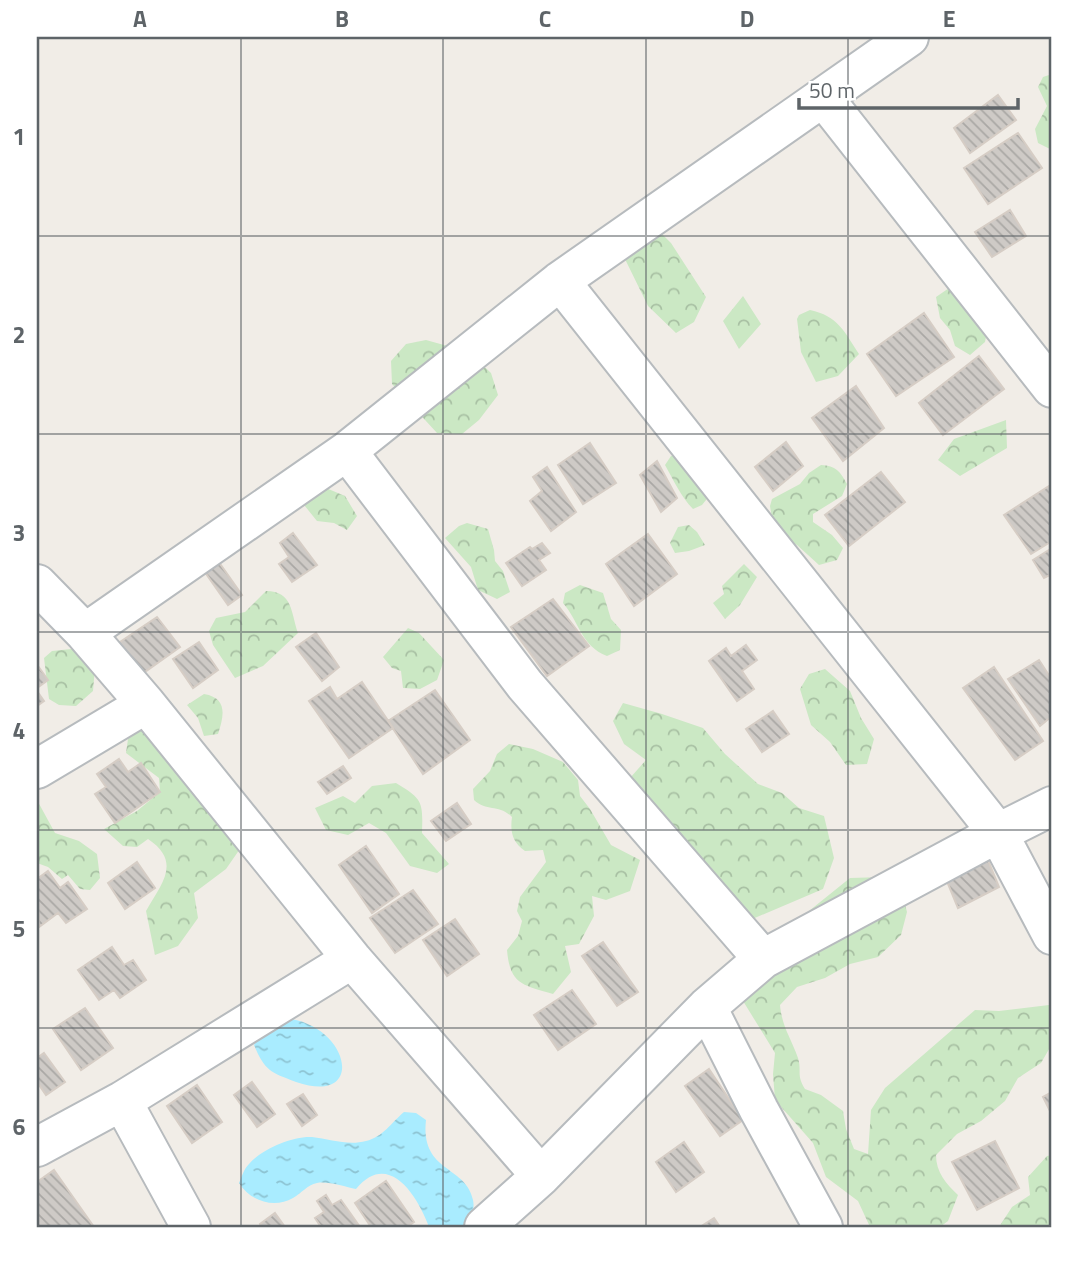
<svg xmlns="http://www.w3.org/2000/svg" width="1089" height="1264" viewBox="0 0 1089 1264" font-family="'Titillium Web',sans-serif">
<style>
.forest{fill:url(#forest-crowns)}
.water{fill:url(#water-ripples)}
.building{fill:url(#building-back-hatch);stroke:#d6cdc5;stroke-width:2}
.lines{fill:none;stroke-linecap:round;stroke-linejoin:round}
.minor-casing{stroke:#b7bbbe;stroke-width:42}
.minor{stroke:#fff;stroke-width:38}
.grid{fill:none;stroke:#5e6468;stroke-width:2;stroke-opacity:0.55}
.neatline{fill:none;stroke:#5e6468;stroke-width:2.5}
.grid-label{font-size:23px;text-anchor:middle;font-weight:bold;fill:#5e6468}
</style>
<defs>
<pattern id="forest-crowns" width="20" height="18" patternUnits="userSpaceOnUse" patternTransform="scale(1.75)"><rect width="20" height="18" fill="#cbe8c4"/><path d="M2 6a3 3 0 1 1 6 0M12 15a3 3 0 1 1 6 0" fill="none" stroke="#a8c0a3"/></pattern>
<pattern id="water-ripples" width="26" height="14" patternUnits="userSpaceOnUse" patternTransform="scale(1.75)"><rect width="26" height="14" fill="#a9ecff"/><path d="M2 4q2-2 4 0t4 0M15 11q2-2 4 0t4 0" fill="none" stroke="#8dc3d2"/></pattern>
<pattern id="building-back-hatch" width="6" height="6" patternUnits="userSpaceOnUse" patternTransform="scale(1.75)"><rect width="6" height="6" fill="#cecac6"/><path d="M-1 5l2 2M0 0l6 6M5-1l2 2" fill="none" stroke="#aaa8a5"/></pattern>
</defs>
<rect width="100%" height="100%" fill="#f1ede7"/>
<path class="forest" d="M1052,74V148L1050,149L1038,143L1035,129L1047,106L1038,87L1043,77Z
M659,231L671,243L706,297L694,322L676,333L648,306L623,255Z
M952,286L988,326L985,342L970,355L955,346L950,330L940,318L936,297Z
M743,296L761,324L739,349L723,321Z
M810,310C838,316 844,331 859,354L838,376L816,382L801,352L797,319L799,315Z
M426,340L469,352L491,373L498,395L479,420L462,434L437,433L392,384L391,361L406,344Z
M1006,420L1007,448L960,476L938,460L954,439Z
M679,453L710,495L702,505L693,509C681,497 673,479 665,465L671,456Z
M821,465C836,466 840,471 847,484L842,496L813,514V522L832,535L843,548L837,560L819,565L797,545L781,537L773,525L770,506L772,499L800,484L809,473Z
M326,488L345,496L357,516L347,530L334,523L317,521L300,500Z
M467,523L488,529L494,550L495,561L503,571L510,592L497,599L478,590L471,567L445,538L459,526Z
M689,525L697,532L705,545L689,551L675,553L670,543L678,527Z
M744,564L757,577L740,605L725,619L713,603L724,594L722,586Z
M580,585L603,593L611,619L621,630L620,650L607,656C581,646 580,623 563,603L565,593Z
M266,591C293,591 291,613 298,633L263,666L235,678L213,645L209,631L216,618L245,612Z
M408,628L419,633L444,660L437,680L420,689L403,688L401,671L392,668L383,657Z
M81,648L95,667L93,691L76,706L59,705L49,699L44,658L52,651Z
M825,669L850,691L861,718L874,739L867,764L846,765L830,742L811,725L800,689L809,674Z
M204,694C228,698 224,716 218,734L204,736L198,718L187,705Z
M623,703L662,714L703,728L725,754L758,784L782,793L799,808L824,816L834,858L823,889L750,920L630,778L646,760L624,744L613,721Z
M147,726L195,796L207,805L242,846L226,869L194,893L198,918L178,946L155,955L146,911C162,883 182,862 148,839L137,847L123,846L104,829L137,811L160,792L159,778L126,753L128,739Z
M509,744L533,749L563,762L578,780L580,796L590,809L611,845L640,860L630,891L606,900L592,896L594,916L579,944L565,946L571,972L553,994C523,985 510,985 507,950L518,936L522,921L517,911L520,897L546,862L543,850L525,851C512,842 510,831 512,817C499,804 487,812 474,800L473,789L490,771L497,754Z
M396,783C423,799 423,802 422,833L449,864L437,873L410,866L386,833L369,823L348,835L326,830L315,808L343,796L355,803L372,786Z
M37,800L55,833L79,841L97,854L100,878L90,890L80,889L68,875L62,879L48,867L37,863Z
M884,877L903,897L907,912L901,935L878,957L850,964L825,978L797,987L780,1005C782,1027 791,1038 798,1058C802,1071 796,1075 805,1089L821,1095L843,1111L846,1129L854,1149L868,1154L871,1110L885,1088L975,1010L999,1011L1049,1005L1052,1009V1044L1041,1063L1018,1078L1005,1101L981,1121L957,1134L936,1155C936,1172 946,1184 958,1195L948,1221L940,1227H870L858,1201L826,1177L813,1143L775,1100L773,1074L775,1053L724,970L799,919L850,878Z
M1052,1155V1227H999L1012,1207L1030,1195L1028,1177L1047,1156Z"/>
<path class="water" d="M291,1019C351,1029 365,1106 296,1082C270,1072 265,1071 254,1045L267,1026Z
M404,1112L416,1113L426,1120C420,1173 466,1165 473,1200C475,1208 471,1220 469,1227H429C418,1197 389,1149 356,1189C345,1187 328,1181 317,1183C307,1185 302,1193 293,1198C274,1209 250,1201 239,1183C242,1176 244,1169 249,1164C262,1149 292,1136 312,1137C330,1139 348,1146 366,1141C383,1137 391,1123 404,1112Z"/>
<path class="building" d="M998,95L1016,120L970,153L954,128Z
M1018,133L1042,168L988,204L964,168Z
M1010,210L1026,236L992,257L975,232Z
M924,313L954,357L896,396L867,354Z
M979,356L1004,389L943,435L919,403Z
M856,386L884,428L843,461L812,418Z
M786,442L803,466L773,491L755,467Z
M590,443L616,483L583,504L558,465Z
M657,461L677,498L661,512L640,475Z
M547,467L576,512L551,531L530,501L542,491L533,477Z
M881,472L905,502L849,546L825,515Z
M1052,484V541L1031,554L1004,515Z
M293,533L317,565L292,582L279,564L289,557L280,543Z
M648,534L677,574L634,606L606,564Z
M542,543L550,553L539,560L546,570L522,586L506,563L530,547L532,549Z
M1052,548V574L1044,578L1033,560Z
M216,558L242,595L228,605L202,568Z
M553,599L589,646L547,676L511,627Z
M157,617L180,647L142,674L120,642Z
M316,633L339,667L322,681L296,647Z
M199,642L218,670L193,688L173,659Z
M746,645L757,660L742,671L754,689L737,701L709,661L726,648L731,656Z
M1039,660L1052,680V716L1040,726L1008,679Z
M38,666L48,680L37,688V667Z
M994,667L1043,741L1015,760L963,688Z
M362,682L393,728L349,758L309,701L330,687L337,699Z
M435,690L470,740L423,774L388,721Z
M37,691L44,701L37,706Z
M773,711L789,734L762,752L746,729Z
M119,759L128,772L141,763L160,792L115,823L95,794L106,787L97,774Z
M343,766L351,778L327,794L318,782Z
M457,803L471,824L446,841L431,821Z
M366,846L399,894L372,913L339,865Z
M987,858L999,887L958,908L946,879Z
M137,862L155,888L125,909L108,883Z
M48,871L60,888L68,882L87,909L66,923L58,913L39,927L37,879Z
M413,890L438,924L395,953L370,918Z
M455,919L479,954L447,976L423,940Z
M603,942L638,992L617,1006L582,956Z
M112,947L124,965L133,960L146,980L120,998L114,990L99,1000L78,970Z
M572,990L596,1024L558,1050L534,1015Z
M85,1008L113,1048L81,1070L53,1029Z
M44,1053L65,1082L46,1095L37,1082V1058Z
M709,1069L743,1120L720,1136L685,1086Z
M252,1082L275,1114L257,1127L234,1095Z
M197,1085L222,1122L192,1143L167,1106Z
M1052,1092V1115L1043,1097Z
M303,1094L317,1115L302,1126L287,1104Z
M995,1141L1019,1188L977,1210L952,1162Z
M684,1142L704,1172L676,1192L656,1162Z
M54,1170L94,1227H37V1182Z
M386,1181L414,1222L407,1227H371L355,1203Z
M326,1195L332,1205L341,1200L360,1227H321L315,1218L324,1212L317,1201Z
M275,1213L285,1227H262L260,1224Z
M714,1218L720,1227H700Z"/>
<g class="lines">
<g class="minor-casing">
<path id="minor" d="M823,97L1052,388
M560,281L998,833L1052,935
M347,451L525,685L763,959
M37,584L85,633L146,704L352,959L541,1176
M85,633L347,451L560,281L909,37
M37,769L146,704
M707,1007L759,1110L823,1227
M122,1101L191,1227
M37,1147L122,1101L352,959
M484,1227L541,1176L707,1007L763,959L998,833L1052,806"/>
</g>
<use href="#minor" class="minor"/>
</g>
<path class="grid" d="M241,37V1227M443,37V1227M646,37V1227M848,37V1227M37,236H1052M37,434H1052M37,632H1052M37,830H1052M37,1028H1052"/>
<rect width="1089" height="1264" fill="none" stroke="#ffffff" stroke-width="77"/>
<path d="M799 98v10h219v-10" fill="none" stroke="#5e6468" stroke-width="3.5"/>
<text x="809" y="98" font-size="21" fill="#5e6468" stroke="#ffffff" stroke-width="5" paint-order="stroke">50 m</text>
<rect x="38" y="38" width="1012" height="1188" class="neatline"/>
<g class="grid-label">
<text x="140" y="27">A</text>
<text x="342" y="27">B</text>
<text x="545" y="27">C</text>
<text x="747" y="27">D</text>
<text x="949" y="27">E</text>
<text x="19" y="145">1</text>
<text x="19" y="343">2</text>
<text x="19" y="541">3</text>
<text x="19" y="739">4</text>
<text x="19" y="937">5</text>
<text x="19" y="1135">6</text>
</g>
</svg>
